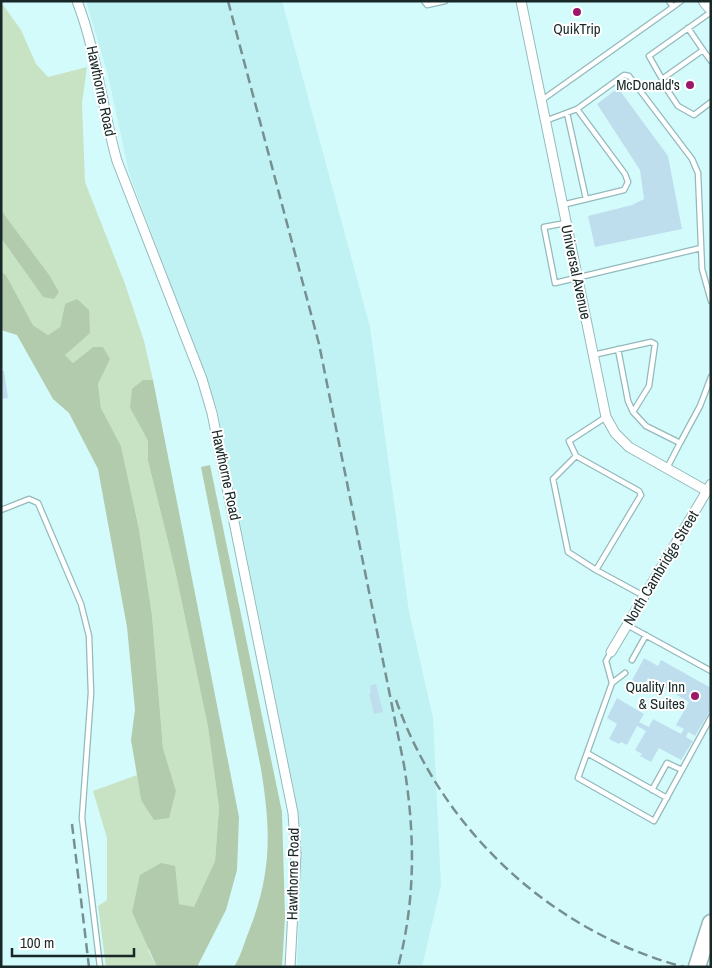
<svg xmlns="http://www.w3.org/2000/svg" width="712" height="968" viewBox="0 0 712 968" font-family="'Archivo Narrow',sans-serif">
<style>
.built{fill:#c0f1f3}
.green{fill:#c8e3c3}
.forest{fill:#b2cbac}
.building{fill:#bedeee}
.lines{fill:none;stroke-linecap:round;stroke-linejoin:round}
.service-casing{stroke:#94b9bb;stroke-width:7}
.minor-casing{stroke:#94b9bb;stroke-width:11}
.primary-casing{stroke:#94b9bb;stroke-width:16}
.motorway-casing{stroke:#94b9bb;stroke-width:19}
.service{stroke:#fff;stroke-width:4.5}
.minor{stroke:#fff;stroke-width:9}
.primary{stroke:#fff;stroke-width:14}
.motorway{stroke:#fff;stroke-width:16}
.rail{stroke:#769091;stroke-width:2.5;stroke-dasharray:10 5;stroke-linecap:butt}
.poi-dot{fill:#9c186a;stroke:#fff;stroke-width:2}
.labels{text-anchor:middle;stroke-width:4;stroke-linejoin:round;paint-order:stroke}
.poi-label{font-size:15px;fill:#182727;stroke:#fff;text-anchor:end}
.street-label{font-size:15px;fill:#182727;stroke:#fff}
</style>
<rect width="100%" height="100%" fill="#d4fbfc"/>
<path class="built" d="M86,1H282L370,327L409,612L433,718L441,885L422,967H297L301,855L294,789L217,408L129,173L108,75Z"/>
<path class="green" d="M1,2L21,30L36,64L48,77L87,67L82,103L85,182L125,284L144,341L153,380H143L130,408L148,441V461L175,570L208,727L219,808L215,861L194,908L179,904L148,950L157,967H106L98,906L107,900V838L93,791L137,775L141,800L176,791L163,748L152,615L139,529L121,446L101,408L98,384L109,359L93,347L73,363L65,355V304L60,327L48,335L33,325L6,275L1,272V238L43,297L59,292L50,276L1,210Z"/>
<path class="forest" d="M1,210L50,276L59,292L54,299L43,297L1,238Z
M1,272L6,275L33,325L48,335L60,327L65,304L77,299L89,310L90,333L65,355L73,363L93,347H103L110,359L98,384L101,408L121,446L139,529L152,615L163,748L176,791L169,818L154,820L141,800L137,775L131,740L135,710L127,627L98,469L69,413L53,399L17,335L1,330Z
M143,380H153L239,817L237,870L226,910L197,967H157L132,912L140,875L161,863L175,866L179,904L194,907L215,861L219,808L208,727L175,570L148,461V441L130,408L132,389Z
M210,465L282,812L285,917L282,967H234C241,956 244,943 249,931C272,872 271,831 261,769L201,467Z"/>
<path class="building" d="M618,88L668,156L682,229L595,247L588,216L632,205L644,199L640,170L597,104Z
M1,371H4L8,398L1,399Z
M644,658L658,666L661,660L711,688V709L695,736L688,732L686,737L693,741L681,760L659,748L651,762L640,756L642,754L635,750L646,731L637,726L627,745L621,742L619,744L609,739L617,724L607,718L617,698L644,714L639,722L649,727L653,719L681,734L684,729L676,725L689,702L648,678L641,691L630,684Z
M376,684L383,712L374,714L369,693H371L370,686Z"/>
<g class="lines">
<g class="service-casing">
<path id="service" d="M424,1L427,5L445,1
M669,1L673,7L681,1
M711,12L649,56L662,79V82L678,106L694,115L711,102
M688,28L703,50
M662,79L703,50L711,61
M542,100L673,7
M577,109L624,75L629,76L692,159L698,173L702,269L711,301
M567,113L586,199
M545,121L577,109L625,174L628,182L624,190L562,205
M566,223L544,227L555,283L701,248
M618,349L628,401L633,412
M593,355L651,342L655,344L649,386L633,412L646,426L680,443L667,468
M606,417L569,441L576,456L639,491L641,495L596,570L644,596
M680,443L700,406L711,377
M576,456L553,479L568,552L596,570
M1,510L29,499L38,503L81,604L89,636L91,693L82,818L100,967
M627,625L711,671
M611,652L606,661L612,683L578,778L654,821L711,717
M632,660L646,635
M612,683L625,673
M587,753L667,798
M652,790L667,763L682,770"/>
</g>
<g class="minor-casing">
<path id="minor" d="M77,1C97,53 102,108 117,161L202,379L212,413L293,813L296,854L290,967
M521,1L606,417L615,433L629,447L707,491
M611,652L711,484"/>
</g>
<g class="primary-casing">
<path id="primary" d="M706,1L711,7"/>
</g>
<g class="motorway-casing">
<path id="motorway" d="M697,967L711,923"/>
</g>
<use href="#service" class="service"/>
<use href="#minor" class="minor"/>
<use href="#primary" class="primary"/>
<use href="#motorway" class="motorway"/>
<path class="rail" d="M228,1L319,344L404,765C415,833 416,899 398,967
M396,700C441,829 551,932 684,967
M72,824L89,967"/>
</g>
<g class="poi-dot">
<circle cx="577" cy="12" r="5"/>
<circle cx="690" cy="85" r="5"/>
<circle cx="695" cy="696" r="5"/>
</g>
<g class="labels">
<g class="poi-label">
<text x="577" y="34" text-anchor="middle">QuikTrip</text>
<text x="680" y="90">McDonald's</text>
<text x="685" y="692">Quality Inn<tspan x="685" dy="17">&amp; Suites</tspan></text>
</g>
<g class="street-label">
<text transform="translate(101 91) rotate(78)" y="5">Hawthorne Road</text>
<text transform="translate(576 272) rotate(78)" y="5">Universal Avenue</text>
<text transform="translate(226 475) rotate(78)" y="5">Hawthorne Road</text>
<text transform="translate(661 568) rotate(-59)" y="5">North Cambridge Street</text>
<text transform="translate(293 874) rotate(-89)" y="5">Hawthorne Road</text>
</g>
</g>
<rect width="712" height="968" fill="none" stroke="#182727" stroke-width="5"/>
<path d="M12 948v8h122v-8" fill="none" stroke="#182727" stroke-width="2.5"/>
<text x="20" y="948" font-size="15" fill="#182727" stroke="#ffffff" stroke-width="4" paint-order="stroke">100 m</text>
</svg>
